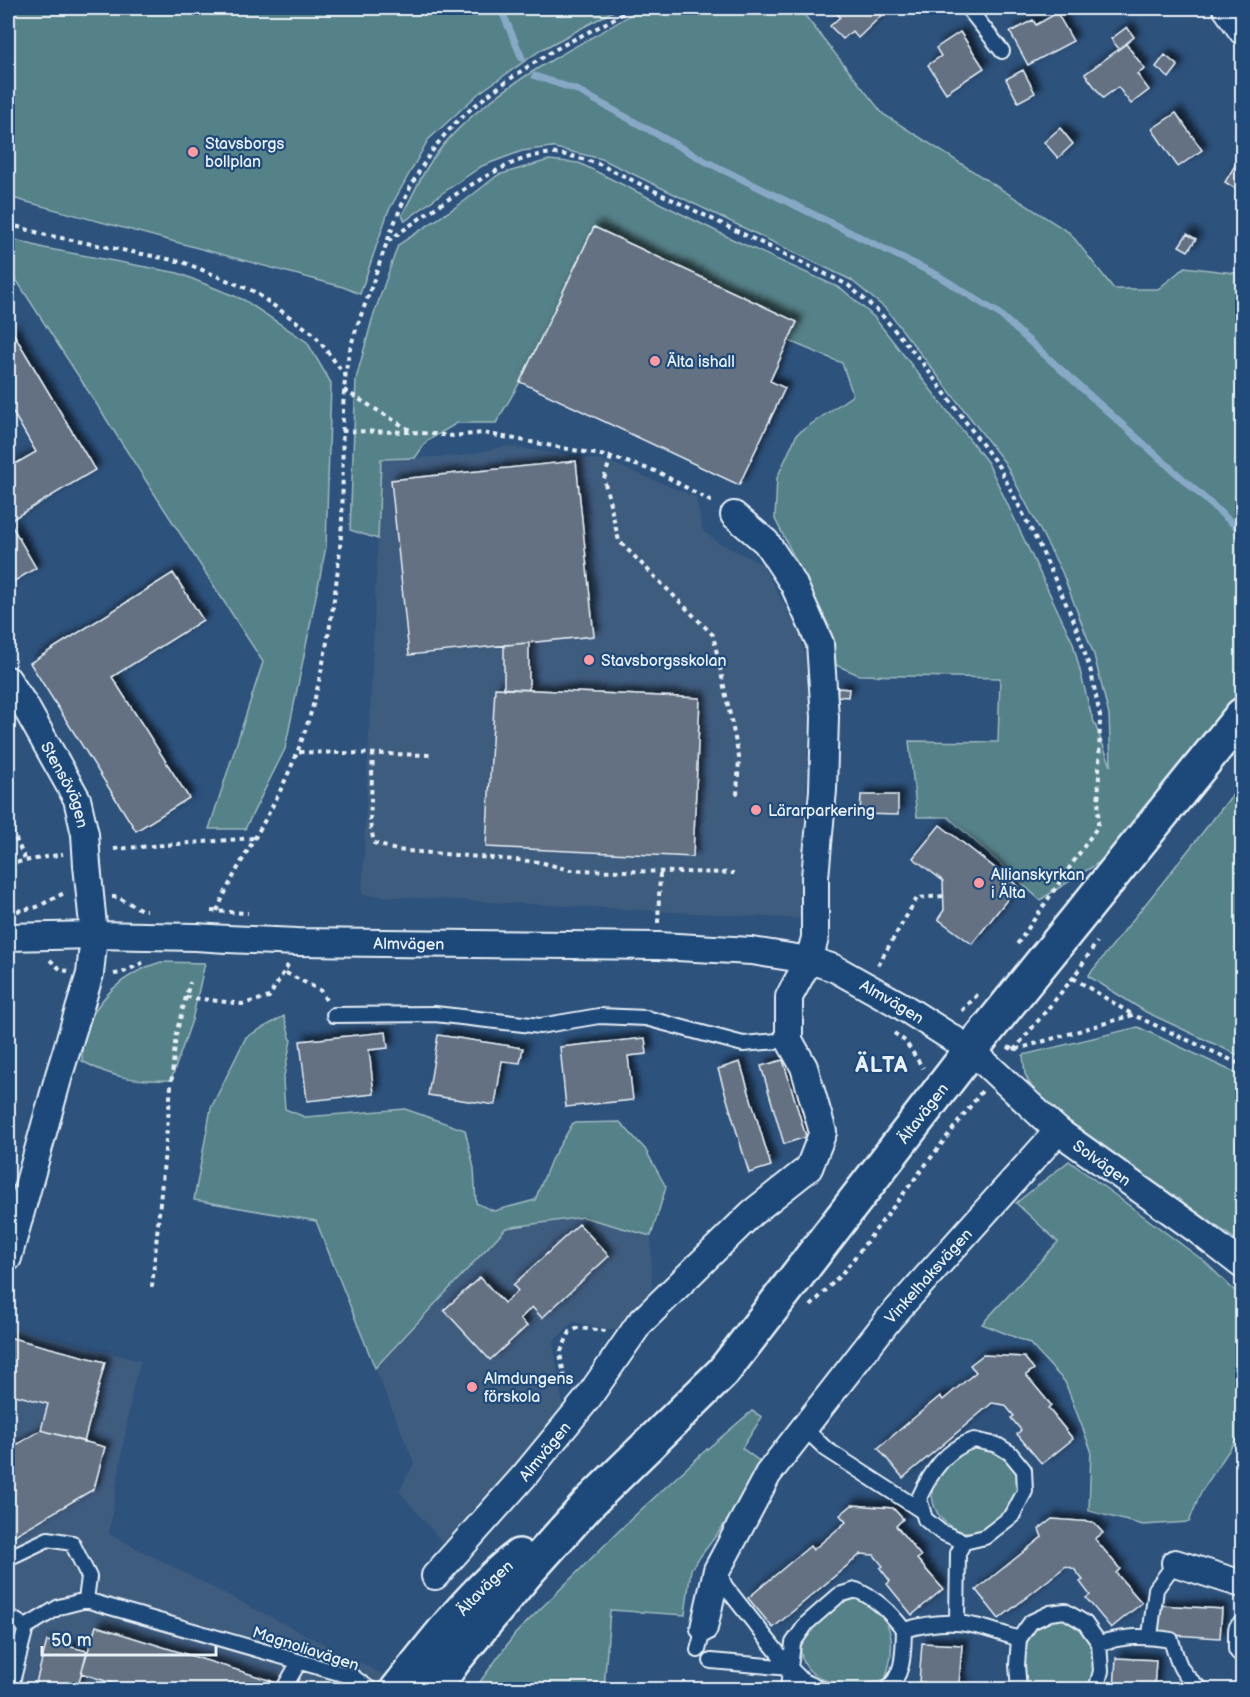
<svg xmlns="http://www.w3.org/2000/svg" width="1250" height="1697" viewBox="0 0 1250 1697" font-family="'Balsamiq Sans',sans-serif">
<style>
.built{fill:#3e5b7e}
.green{fill:#558188;stroke:#9eb9c0;stroke-width:1.5}
.lines{fill:none;stroke-linecap:round;stroke-linejoin:round}
.stream{stroke:#87a9c6;stroke-width:7}
.building{fill:#647183;stroke:#e8f1f8;stroke-width:1.5;filter:url(#shadow)}
.lane-casing{stroke:#e8f1f8;stroke-width:18}
.street-casing{stroke:#e8f1f8;stroke-width:30}
.secondary-casing{stroke:#e8f1f8;stroke-width:38}
.path{stroke:#e8f1f8;stroke-width:4;stroke-dasharray:4.5 4.5;stroke-linecap:butt}
.lane{stroke:#1f4a7a;stroke-width:14}
.street{stroke:#1f4a7a;stroke-width:26}
.secondary{stroke:#1f4a7a;stroke-width:33}
.street-bridge-casing{stroke:#e8f1f8;stroke-width:30;stroke-linecap:butt}
.street-bridge{stroke:#1f4a7a;stroke-width:26}
.poi-dot{fill:#ff9aa2;stroke:#1f4a7a;stroke-width:2}
.labels{text-anchor:middle;stroke-width:4.5;stroke-linejoin:round;paint-order:stroke}
.poi-label{font-size:16px;fill:#e8f1f8;stroke:#1f4a7a;text-anchor:start}
.street-label{font-size:16px;fill:#e8f1f8;stroke:#1f4a7a}
.district-label{font-size:22px;font-weight:bold;letter-spacing:1.5px;fill:#e8f1f8;stroke:#1f4a7a}
</style>
<defs>
<filter id="shadow"><feDropShadow dx="5.5" dy="-5.5" stdDeviation="3" flood-color="#0009"/></filter>
</defs>
<rect width="100%" height="100%" fill="#2d527c"/>
<filter id="ink" filterUnits="userSpaceOnUse"><feTurbulence type="fractalNoise" baseFrequency=".0167" numOctaves="2"/><feDisplacementMap in="SourceGraphic" scale="12" xChannelSelector="R" yChannelSelector="G"/><feConvolveMatrix kernelMatrix="1 2 1 2 8 2 1 2 1" color-interpolation-filters="sRGB"/></filter>
<g filter="url(#ink)">
<path class="built" d="M507,446L609,462L696,497L703,531L719,543L762,564L801,635L810,685L802,919L362,895L381,459L461,456Z
M583,1217L651,1236L652,1292L618,1331L573,1322L553,1342L563,1407L446,1547L399,1491L414,1463L375,1368L506,1228Z
M8,1326L141,1361L133,1387L109,1534L390,1678L381,1689H8Z"/>
<path class="green" d="M8,8H619L541,50L479,93L428,140L388,212L360,294L343,287L8,197Z
M640,8H799L883,114L1070,233L1114,289H1158L1185,267L1242,274V691L1103,860L1040,900L948,817H917L909,741L998,742L1000,678L859,675L836,665L829,626L775,519L777,478L797,434L853,395L842,363L789,341L797,322L594,227L520,382L496,423H457L427,441L415,458L381,459L378,539L350,530L356,379L372,320L398,245L462,203L498,175L549,160L579,163L734,240L842,289L874,317L988,463L1073,643L1091,714L1111,766L1109,715L1094,655L1062,572L1005,463L886,309L851,280L602,159L551,147L522,151L482,166L441,194L405,221L402,215C411,199 418,182 428,166C455,122 513,82 557,57C585,40 614,27 640,8Z
M8,238L44,248L178,273L244,300L307,342L331,383L326,547L285,749L245,829H209L263,662L8,267Z
M1242,783V1057L1146,1012L1088,976Z
M161,962L205,963L192,1020L171,1080C134,1081 115,1079 82,1061C82,1053 82,1045 84,1037C93,1000 125,972 161,962Z
M284,1016L291,1040L283,1081L285,1109L305,1117L405,1109L465,1130L474,1168L476,1203L494,1211L535,1200L551,1160L573,1123L620,1122L645,1149L666,1187L651,1236L583,1217L506,1228L375,1368L316,1221L194,1200L211,1108L246,1037Z
M1138,1027L1242,1076V1244L1037,1098L1025,1074L1023,1055Z
M1069,1161L1204,1261L1242,1298V1431L1201,1492L1189,1522L1143,1525L1089,1511L1091,1450L1065,1382L1029,1343L982,1324L1058,1242L1016,1203Z
M752,1411L762,1417L742,1448L767,1467L691,1569L685,1615L610,1610L604,1689L474,1690L515,1634L631,1519L706,1450Z
M973,1445C980,1447 988,1447 995,1450C1054,1476 990,1560 946,1523C936,1515 932,1504 932,1491C933,1469 955,1455 973,1445Z
M851,1597C894,1611 898,1641 885,1680C860,1688 806,1688 801,1653C801,1650 800,1647 800,1644C802,1634 814,1625 821,1619C831,1610 838,1602 851,1597Z
M1067,1616C1084,1628 1097,1646 1098,1667C1098,1674 1093,1683 1091,1689H1027C1022,1671 1022,1630 1044,1620C1050,1617 1060,1618 1067,1616Z"/>
<g class="lines">
<path class="stream" d="M502,8L503,14L522,58
M535,76L577,90L707,162L937,275L998,313L1242,532"/>
</g>
<path class="building" d="M831,8H877L883,14L858,38L852,31L843,39L830,26L840,17Z
M1057,13L1073,41L1028,65L1010,32L1033,20L1036,25Z
M1127,27L1134,37L1119,49L1111,39Z
M960,32L984,68L946,93L928,65L941,56L936,48Z
M1126,44L1145,69L1137,74L1149,90L1131,104L1118,87L1103,98L1085,74Z
M1165,55L1178,66L1169,78L1156,67Z
M1023,70L1035,93L1018,102L1006,79Z
M1176,113L1202,150L1178,167L1152,129Z
M1060,128L1073,144L1058,158L1044,142Z
M1242,154V193L1225,182Z
M594,227L797,322L770,381L785,388L739,485L520,382Z
M1187,234L1196,239L1188,251L1179,246Z
M12,331L95,470L9,521L36,568L8,585V468L36,452L8,404V334Z
M576,461L594,636L409,655L391,480Z
M173,573L203,620L112,677L189,798L136,831L30,663Z
M529,643V690L504,689V645Z
M495,688L700,698L693,857L486,847Z
M838,688L849,689L848,697L837,696Z
M861,795H898V815L860,814Z
M940,825L1018,886L972,944L938,919L944,910L943,881L913,858Z
M386,1032L388,1048L369,1050L374,1094L307,1101L300,1041Z
M438,1035L523,1048L520,1063L502,1061L495,1105L428,1095Z
M645,1038L647,1054L628,1056L633,1100L566,1107L560,1047Z
M783,1060L806,1137L784,1144L761,1066Z
M740,1062L771,1166L749,1173L718,1069Z
M579,1224L609,1256L542,1318L532,1307L520,1319L527,1326L490,1360L444,1310L480,1277L504,1303L518,1291L513,1285Z
M8,1337L105,1362L84,1442L41,1430L48,1404L8,1393Z
M983,1355L1024,1357L1034,1369L1026,1375L1051,1405L1048,1408L1073,1439L1042,1464L1017,1434L1021,1430L1011,1418L1014,1416L1005,1405L992,1403L903,1478L878,1448L940,1396L943,1400L976,1372L970,1365Z
M41,1430L105,1447L94,1489L8,1539V1450Z
M852,1505L893,1508L903,1519L896,1526L921,1556L917,1559L943,1589L912,1615L887,1584L890,1581L880,1568L883,1566L874,1555L861,1554L773,1628L748,1598L810,1546L813,1550L846,1522L840,1515Z
M1052,1519L1093,1522L1103,1533L1095,1539L1120,1569L1116,1573L1142,1603L1111,1628L1086,1598L1090,1595L1080,1582L1083,1580L1074,1569L1066,1566L999,1619L976,1590L1042,1537L1039,1529Z
M1160,1605L1222,1609L1220,1638L1158,1634Z
M96,1626L269,1680L266,1690H133L81,1673Z
M47,1641L87,1651L77,1690H34Z
M922,1643L962,1645L959,1685H964L963,1690H924V1682H919Z
M1116,1658L1156,1660L1154,1690H1114Z
M269,1680L288,1690H266Z"/>
<g class="lines">
<g class="lane-casing">
<path id="lane" d="M968,8L1002,51
M334,1015L435,1014L540,1026L599,1016L646,1018L743,1044L789,1040
M803,1427L826,1449L922,1511
M974,1440L997,1445L1010,1453L1024,1470L1025,1491L1012,1516L985,1537L964,1542L941,1532L925,1519L919,1498C931,1472 946,1449 974,1440Z
M8,1558L48,1539L72,1543L89,1577L86,1600
M719,1573L725,1586L790,1668L803,1681L824,1690
M8,1616L26,1627
M957,1621L958,1553L964,1542
M26,1627L59,1607L86,1600L353,1677L371,1690
M904,1630C953,1616 973,1624 1019,1639
M1150,1636L1156,1589L1175,1563
M1099,1643C1126,1636 1143,1635 1171,1640C1179,1666 1180,1673 1202,1690
M698,1650L704,1628
M711,1661L790,1668L788,1690
M790,1668L793,1643L807,1623L839,1595L856,1590C877,1599 890,1612 904,1630C903,1652 905,1674 886,1690
M284,1688L299,1662
M10,1690L26,1627
M1019,1690L1017,1665L1019,1639L1031,1622L1050,1613L1065,1611L1085,1623L1099,1643L1101,1671L1096,1690"/>
</g>
<g class="street-casing">
<g id="street">
<path d="M1226,8L1242,31"/>
<path id="s1" d="M8,680L25,706L77,799L85,834"/>
<path d="M8,937L94,935L196,937"/>
<path id="s2" d="M227,939L297,942L658,946L752,951L809,960L834,968L900,1005L971,1050L1058,1131L1197,1230L1242,1265"/>
<path d="M8,1258L59,1075L90,974L94,935L87,865"/>
<path d="M1175,1563L1242,1584"/>
<path id="s3" d="M435,1576L524,1476L588,1398L639,1324L752,1213L809,1168L823,1132L804,1067L789,1040V997L809,960L815,938V877L823,790L825,717L820,643L793,583L766,542L734,515"/>
<path id="s4" d="M704,1628L717,1570L768,1474L889,1319L1058,1131"/>
<path d="M1242,1630V1648"/>
</g>
</g>
<g class="secondary-casing">
<g id="secondary">
<path id="s5" d="M397,1690C432,1645 475,1589 519,1556"/>
<path id="s6" d="M433,1690L455,1659L528,1571L590,1502L723,1372L971,1050L1242,715"/>
</g>
</g>
<path class="path" d="M8,224L46,235L183,262L253,291L314,334L345,375
M388,241C425,215 501,158 545,154C563,152 582,159 599,164L848,285L880,313L921,361L999,467L1040,547L1074,621L1091,672L1100,716L1098,826L1016,946
M344,390L413,432L453,436L483,433L611,457L658,472L714,503
M342,431L412,432
M8,440L10,443L8,445
M611,457L604,479L619,541L713,635L739,757L737,795
M299,752L431,755
M373,753L370,823L374,843L396,850L540,862L569,870L734,873
M8,822L26,861
M114,849L254,838
M8,864L63,854
M112,897H117L142,910H146
M17,911L37,907L66,892
M211,911L248,913
M217,911C233,872 257,837 276,799C295,762 310,722 319,681C331,628 339,573 342,519C344,470 340,421 346,371C349,344 361,316 370,291C393,224 414,156 471,109C494,89 522,70 548,54C575,37 605,26 631,8
M658,923L660,873
M50,960L61,970L68,971
M878,965L917,898L944,896
M286,973L320,990L326,1000
M114,974L122,973L146,961
M1073,978L1133,1015
M186,997L242,1004L269,997L288,965
M962,1011L978,994
M894,1033L905,1041L923,1068
M1008,1047L1014,1050L1133,1015L1242,1065
M1014,1050L1073,978L1097,942
M152,1287L176,1034L190,982
M811,1306L845,1270L982,1091
M566,1387L560,1353L570,1332L578,1328L606,1331"/>
<use href="#lane" class="lane"/>
<use href="#street" class="street"/>
<use href="#secondary" class="secondary"/>
<g class="street-bridge-casing">
<path id="street-bridge" d="M85,834L87,865
M196,937L227,939"/>
</g>
<use href="#street-bridge" class="street-bridge"/>
</g>
</g>
<g class="poi-dot">
<circle cx="193" cy="152" r="6"/>
<circle cx="655" cy="361" r="6"/>
<circle cx="589" cy="660" r="6"/>
<circle cx="756" cy="810" r="6"/>
<circle cx="979" cy="883" r="6"/>
<circle cx="472" cy="1387" r="6"/>
</g>
<g class="labels">
<g class="poi-label">
<text x="205" y="149">Stavsborgs<tspan x="205" dy="18">bollplan</tspan></text>
<text x="667" y="367">Älta ishall</text>
<text x="601" y="666">Stavsborgsskolan</text>
<text x="768" y="816">Lärarparkering</text>
<text x="991" y="880">Allianskyrkan<tspan x="991" dy="18">i Älta</tspan></text>
<text x="484" y="1384">Almdungens<tspan x="484" dy="18">förskola</tspan></text>
</g>
<g class="street-label">
<text dy="6" stroke="none"><textPath href="#s1" startOffset="120">Stensövägen</textPath></text>
<text dy="6" stroke="none"><textPath href="#s2" startOffset="182">Almvägen</textPath></text>
<text dy="6" stroke="none"><textPath href="#s2" startOffset="676">Almvägen</textPath></text>
<text dy="6" stroke="none"><textPath href="#s6" startOffset="758">Ältavägen</textPath></text>
<text dy="6" stroke="none"><textPath href="#s2" startOffset="942">Solvägen</textPath></text>
<text dy="6" stroke="none"><textPath href="#s4" startOffset="423">Vinkelhaksvägen</textPath></text>
<text dy="6" stroke="none"><textPath href="#s3" startOffset="166">Almvägen</textPath></text>
<text dy="6" stroke="none"><textPath href="#s5" startOffset="135">Ältavägen</textPath></text>
<text transform="translate(306 1648) rotate(18)" y="6">Magnoliavägen</text>
</g>
<g class="district-label">
<text x="882" y="1072">ÄLTA</text>
</g>
</g>
<rect width="1250" height="1697" fill="none" stroke="#1f4a7a" stroke-width="30"/>
<rect x="15" y="15" width="1220" height="1667" fill="none" stroke="#e8f1f8" stroke-width="2" filter="url(#ink)"/>
<path d="M42 1646v9h174v-9" fill="none" stroke="#e8f1f8" stroke-width="3"/>
<text x="51" y="1646" font-size="18" fill="#e8f1f8" stroke="#1f4a7a" stroke-width="4.5" paint-order="stroke">50 m</text>
</svg>
